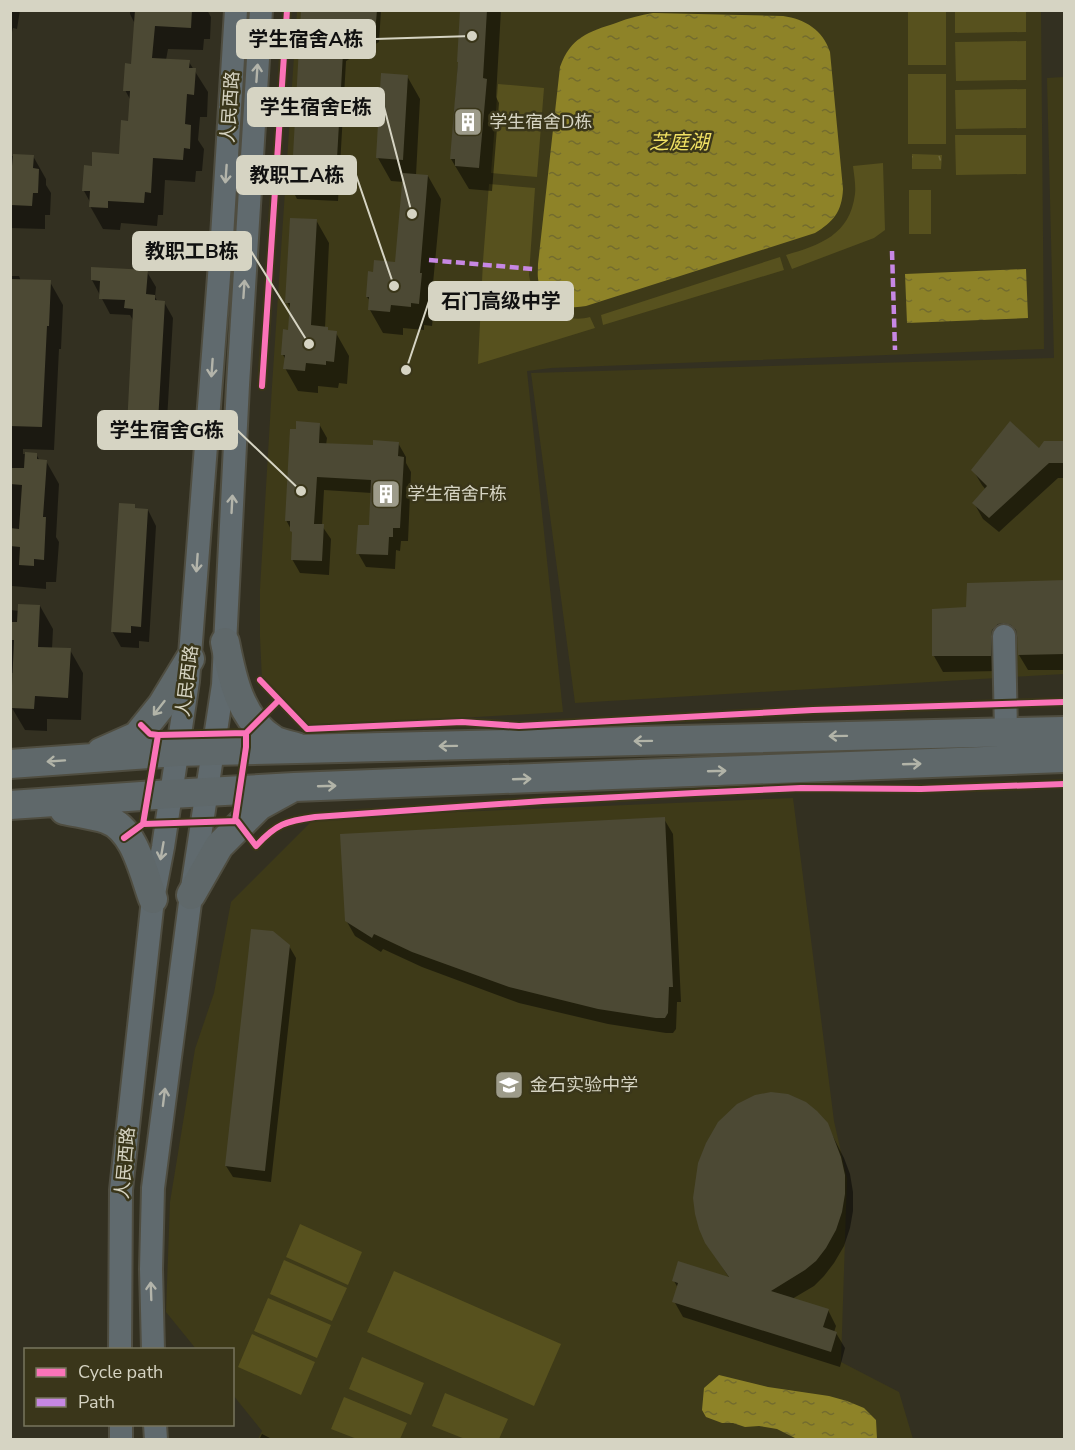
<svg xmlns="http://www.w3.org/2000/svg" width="1075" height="1450" viewBox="0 0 1075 1450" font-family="'Nunito Sans','Noto Sans SC',sans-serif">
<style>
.built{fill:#3e3a18}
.grass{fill:#57511e}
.park{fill:url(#park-tufts)}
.water{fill:url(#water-ripples)}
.shadow{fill:#0007}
.building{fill:#4c4934}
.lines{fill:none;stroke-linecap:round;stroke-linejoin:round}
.minor-casing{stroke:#4f4d40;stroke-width:26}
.major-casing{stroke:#4f4d40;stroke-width:32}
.minor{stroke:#606a6e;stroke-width:22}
.major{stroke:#5f686a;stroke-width:28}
.quiet{stroke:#c787e3;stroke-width:4.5;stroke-dasharray:9 4.5;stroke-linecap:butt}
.cycleway-casing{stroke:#3a361a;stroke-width:10}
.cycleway{stroke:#fb73b8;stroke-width:6}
.oneway{stroke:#b3b4aa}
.oneway2{stroke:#b2b4a8}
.labels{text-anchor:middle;stroke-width:5;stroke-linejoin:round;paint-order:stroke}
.street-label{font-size:18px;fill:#d6d4c3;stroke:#3a361a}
.poi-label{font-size:18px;fill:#d6d4c3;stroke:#3a361a;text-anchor:start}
.water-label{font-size:20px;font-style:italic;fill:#f2e264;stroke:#3a361a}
.leader{fill:none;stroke:#d6d4c3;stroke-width:2}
.callout-dot{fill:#d6d4c3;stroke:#3a361a;stroke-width:2}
.callout{fill:#d6d4c3;stroke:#d6d4c3;stroke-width:2}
.callout-label{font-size:20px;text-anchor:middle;font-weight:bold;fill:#111}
</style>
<defs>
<pattern id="park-tufts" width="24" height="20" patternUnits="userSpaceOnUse" patternTransform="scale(1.5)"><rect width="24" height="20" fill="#57511e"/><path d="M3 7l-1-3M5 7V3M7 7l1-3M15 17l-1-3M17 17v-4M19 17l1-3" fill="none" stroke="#6e693d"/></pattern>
<pattern id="water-ripples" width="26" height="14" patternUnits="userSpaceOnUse" patternTransform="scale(1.5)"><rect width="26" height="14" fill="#8e8328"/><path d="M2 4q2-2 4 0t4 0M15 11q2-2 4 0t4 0" fill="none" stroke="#736c2e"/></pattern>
</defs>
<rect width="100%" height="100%" fill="#333021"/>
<path class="built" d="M297,11H1041L1044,349L551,368L527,371L563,712L308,727L262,680L260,637V589L272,386Z
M1064,77V674L575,703L531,373L1054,358L1047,78Z
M793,798L834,1121L847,1179L841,1362L899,1392L913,1439H258L262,1431L233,1395L232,1350L196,1349L166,1312L170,1202L195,1049L214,993L231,902L315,818Z"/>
<path class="grass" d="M908,11H946V65H908Z
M955,11H1026V32L955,33Z
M1026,41V80L956,81L955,42Z
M908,74H946V144H908Z
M498,84L544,88L537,177L491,173Z
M1026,89V128L956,129L955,90Z
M955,135H1026V174L956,175Z
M883,163L885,230L874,238L792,269L786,255C820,245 850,235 855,194C856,185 854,175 853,166Z
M489,184L535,188L529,275C533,303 562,325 590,317L595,328L478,364L483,261Z
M909,190H931V234H909Z
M780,257L784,270L603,325L601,315Z
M300,1224L362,1252L348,1285L286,1257Z
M284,1260L347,1288L332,1321L270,1294Z
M394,1271L561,1344L534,1406L367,1332Z
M268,1298L331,1325L317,1358L254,1331Z
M252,1334L315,1362L301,1395L238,1367Z
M362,1357L424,1383L411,1415L349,1389Z
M445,1393L508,1419L499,1439H465L432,1426Z
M344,1397L407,1423L400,1439H357L331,1429Z"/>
<path class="park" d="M912,154L942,155L941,169H912Z"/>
<path class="water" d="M653,13L783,16C805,19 823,30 830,52L843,189C842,212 833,222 815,233L586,306C566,310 546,304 539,283C537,277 538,270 538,264L560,67C571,37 588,32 616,23C629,18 640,15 653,13Z
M1026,269L1028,318L907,323L905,274Z
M719,1375L768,1387L829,1396L847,1401L864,1408L876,1420L877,1439H797L777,1429L759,1426L745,1427L733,1423H722L706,1417L702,1410L704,1388Z"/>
<path class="shadow" d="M10,10H20L17,29L13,28L10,41Z
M130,10H207L211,17L210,39H204L203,50L168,49L166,60L189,62L208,92L207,117H200L198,140L204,149L202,171H196L195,182L165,180L163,215H158L157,226L121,223L120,230L103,229L90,206V202L84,191L93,167L120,155L130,122L131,101L125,90L133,65L135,24L130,14Z
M303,10H381L379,42L346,61L338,201L297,199L293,191Z
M462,10H501L496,97L499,103L492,191L469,189L451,159Z
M407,76L420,99L416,175L428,176L441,199L432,294L435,297L432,326L424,325V330L403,328V335L383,333L370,310L371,302L367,297L374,273L396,263L404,182L391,181L378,158Z
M10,156H33L46,179V185L51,193L50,215H45V229L10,228Z
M316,220L329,243L325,328H327L329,332L336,333L349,356L347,384L339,383L338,388L318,386V393L298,391L285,368L286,360L283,355L289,332L291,310L287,302Z
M147,272L156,287L155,297L158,302H164L173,318L166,437L152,436L151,443L137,442L128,426L134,322L130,315L110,314L92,280Z
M10,276H19L21,281L50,282L63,305L61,349H59L54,450L23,449V454H36L40,461H46L59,484L56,537L59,542L56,582H46V589L12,586V589H10Z
M319,424L327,438L326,445L374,447L398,443L406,457V463L411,472L408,541H401L400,551L396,550L395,569L366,567L358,553L371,527L372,493L324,490L322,526L331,539L329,575L300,573L292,559L294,535L286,520Z
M1064,442V478H1058L999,532L983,519L974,503L986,490L982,485L973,470Z
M134,505L136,510H148L156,526L149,642L139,641V648L121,647L112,631Z
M1064,582V670H1028L1019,655V639L1013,638L999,671L943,672L934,656L933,610L968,609Z
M40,606L53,629L52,649L70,650L83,673L81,720L47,719V731L25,730L12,708L14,673H10V610L20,611Z
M664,819L673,834L681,1002H677L676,1029L673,1033H666L608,1024L519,1003L422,967L383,949L381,952L355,936L346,920Z
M289,946L296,958L271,1182L233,1177L226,1166Z
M826,1123L844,1158L850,1174L853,1192V1211L850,1228L844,1246L834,1263L824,1276L814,1286L792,1299L828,1310L836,1326L834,1332L836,1333L845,1348L840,1367L683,1317L674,1301L678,1288L674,1281L730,1279L706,1242Z
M262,1434L274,1440H259Z"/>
<path class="building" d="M135,10H192L191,28L155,26L152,58L190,60L189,68H196L194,95L187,94L185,124L191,125L190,149L184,148L183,160L153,158L151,193L145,192L144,203L108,201V208L89,207L90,191H82L84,165L92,166V152L119,154L121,120L128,121L130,91H123L125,63L131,64Z
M301,10H377L375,34L343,53L335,194L291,192Z
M460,10H487L483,78L487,79L479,168L455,166V159H450L458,62H457Z
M381,73L408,75L403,160L376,158Z
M13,154L34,155L33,168L39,169L38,193H33L32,206L11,205L10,166H12Z
M403,173L428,175L420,273H422L419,304L411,303V307L391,305L390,312L368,310L369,297H366L368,271L373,272L374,260L395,262Z
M290,218L317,219L311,325L328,327V330L337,331L334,362L326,361V365L306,363L305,371L283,369L285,355H281L283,329L288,330L290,303H285Z
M91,267L148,270L146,294L155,295V300L165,301L158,422L144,421L143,428L127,427L133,309L124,308L125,300L99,299L100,281L91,280Z
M10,279L51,280L49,326H47L42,427L10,426Z
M296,421L320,423L319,443L373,445V440L399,442L398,456L404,457L400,528H393V537H389L388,555L356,554L358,525H369L371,480L317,477L314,524H324L322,561L291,560L292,532L290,531V521H285L290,429H296Z
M1010,421L1039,448L1044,441H1065V463H1049L989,518L972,503L987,486L971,470Z
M25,452L37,453V459L47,460L43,517H46L44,560L34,559V566L19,565L20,547L10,546V528L19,529L22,485L10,484V468H24Z
M119,503L135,504V508L148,509L141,627L131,626V633L111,632Z
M1065,580V654L1018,655L1017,636L1016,630L1011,625L1004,623L998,624L992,630L991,636V656H932V609L966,607L967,583Z
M18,604L40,605L38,647L71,648L68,698L35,696L34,709L11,708L14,640H10V622H17Z
M665,817L673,987H669L668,1013L665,1018H656L598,1009L509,987L412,952L374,934L372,938L345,921L340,834Z
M251,929L273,931L290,945L265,1171L225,1166Z
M771,1092L788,1094L806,1102L817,1111L828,1123L841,1157L845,1175V1194L842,1212L836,1230L826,1248L816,1261L805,1270L771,1291L829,1309L823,1327L837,1332L831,1352L672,1302L678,1283L672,1281L678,1261L729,1277L705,1243L699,1229L695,1214L693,1198L698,1163L706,1143L718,1122L737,1104L755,1095Z"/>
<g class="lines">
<g class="minor-casing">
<path id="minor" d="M1004,636L1006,732
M120,1350L121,1190L153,899L163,847L188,681L222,237L236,10
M153,1350L151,1269L153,1188L191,895L223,685L238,385L261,10
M121,1424V1440
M155,1424L156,1440"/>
</g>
<g class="major-casing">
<path id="major" d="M225,642C232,678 240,719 274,740C280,743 289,745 296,747
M101,752L137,736L162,705L190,659
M10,764L177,752L213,751L1064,731
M10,805L171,794L294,787L1064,758
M64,810C78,813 93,815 106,819C135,829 143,872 153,899
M191,895L219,846L259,806L290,789"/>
</g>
<use href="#minor" class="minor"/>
<use href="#major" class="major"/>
<path class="quiet" d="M892,251L895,350
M429,260L533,269"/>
<g class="cycleway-casing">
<path id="cycleway" d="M262,386L287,10
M260,680L307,729L462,722L519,726L813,710L1064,702
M141,725L150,734L158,735L246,733L279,700
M235,821L246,747V733
M143,824L158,735
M124,838L143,824L237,821L256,846C276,824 286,821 315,817L543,801L695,793L801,788L921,789L1064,784"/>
</g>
<use href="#cycleway" class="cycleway"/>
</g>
<defs><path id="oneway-shaft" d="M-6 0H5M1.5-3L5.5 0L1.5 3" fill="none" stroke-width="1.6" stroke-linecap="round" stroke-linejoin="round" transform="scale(1.5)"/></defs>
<g class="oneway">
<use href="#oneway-shaft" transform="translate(257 73) rotate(-86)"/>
<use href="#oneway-shaft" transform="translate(226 174) rotate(94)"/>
<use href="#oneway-shaft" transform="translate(244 289) rotate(-86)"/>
<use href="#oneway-shaft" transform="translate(212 368) rotate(94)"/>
<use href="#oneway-shaft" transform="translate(232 504) rotate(-87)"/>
<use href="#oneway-shaft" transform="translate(197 563) rotate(94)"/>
<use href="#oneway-shaft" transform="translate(162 851) rotate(100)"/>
<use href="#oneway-shaft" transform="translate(164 1097) rotate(-83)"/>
<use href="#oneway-shaft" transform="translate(151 1291) rotate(-92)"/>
</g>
<g class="oneway2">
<use href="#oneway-shaft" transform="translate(159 708) rotate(128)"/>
<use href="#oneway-shaft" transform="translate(838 736) rotate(179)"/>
<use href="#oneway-shaft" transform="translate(643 741) rotate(179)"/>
<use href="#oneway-shaft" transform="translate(448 746) rotate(179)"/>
<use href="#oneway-shaft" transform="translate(56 761) rotate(176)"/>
<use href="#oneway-shaft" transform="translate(912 764) rotate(-2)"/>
<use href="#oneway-shaft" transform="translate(717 771) rotate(-2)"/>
<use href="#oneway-shaft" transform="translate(522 779) rotate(-2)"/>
<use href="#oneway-shaft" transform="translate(327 786) rotate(-2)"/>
</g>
<defs>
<g id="building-square" transform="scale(1.5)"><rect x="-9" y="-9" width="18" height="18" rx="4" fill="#9d9b8a" stroke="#3a361a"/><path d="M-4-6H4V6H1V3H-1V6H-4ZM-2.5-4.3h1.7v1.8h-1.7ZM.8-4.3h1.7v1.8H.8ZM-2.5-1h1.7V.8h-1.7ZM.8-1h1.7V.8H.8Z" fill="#fff"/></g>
<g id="school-square" transform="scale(1.5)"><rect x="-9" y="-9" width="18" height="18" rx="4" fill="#9d9b8a" stroke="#3a361a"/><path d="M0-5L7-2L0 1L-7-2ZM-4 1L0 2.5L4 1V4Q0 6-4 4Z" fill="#fff"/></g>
</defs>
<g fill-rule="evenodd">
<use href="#building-square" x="468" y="122"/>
<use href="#building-square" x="386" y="494"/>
<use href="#school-square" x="509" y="1085"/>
</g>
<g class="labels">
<g class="street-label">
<text transform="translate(230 107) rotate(-86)" y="6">人民西路</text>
<text transform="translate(187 681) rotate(-83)" y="6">人民西路</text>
<text transform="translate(125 1163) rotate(-85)" y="6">人民西路</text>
</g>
<g class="poi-label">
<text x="489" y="128">学生宿舍D栋</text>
<text x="407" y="500">学生宿舍F栋</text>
<text x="530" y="1091">金石实验中学</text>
</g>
<g class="water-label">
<text x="679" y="149">芝庭湖</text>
</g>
</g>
<path class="leader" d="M472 36L375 39M412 214L384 107M394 286L356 175M309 344L251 251M406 370L429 301M301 491L237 430"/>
<g class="callout-dot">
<circle cx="472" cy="36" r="6"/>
<circle cx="412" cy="214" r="6"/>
<circle cx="394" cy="286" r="6"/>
<circle cx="309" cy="344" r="6"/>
<circle cx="406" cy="370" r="6"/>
<circle cx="301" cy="491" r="6"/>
</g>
<g class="callout">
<rect x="237" y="20" width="138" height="38" rx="6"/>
<rect x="248" y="88" width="136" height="38" rx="6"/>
<rect x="237" y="156" width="119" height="38" rx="6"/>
<rect x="133" y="232" width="118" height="38" rx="6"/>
<rect x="429" y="282" width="144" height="38" rx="6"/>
<rect x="98" y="411" width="139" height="38" rx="6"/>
</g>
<g class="callout-label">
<text x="306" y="46">学生宿舍A栋</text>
<text x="316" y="114">学生宿舍E栋</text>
<text x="297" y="182">教职工A栋</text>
<text x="192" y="258">教职工B栋</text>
<text x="501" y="308">石门高级中学</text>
<text x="167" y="437">学生宿舍G栋</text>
</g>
<rect width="1075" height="1450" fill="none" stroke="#d6d4c3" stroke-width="24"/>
<rect x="24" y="1348" width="210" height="78" fill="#3a361a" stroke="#78755e" stroke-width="1.5"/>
<rect x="36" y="1368" width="30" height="9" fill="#fb73b8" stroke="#78755e" stroke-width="1.5"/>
<text x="78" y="1378" font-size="18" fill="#d6d4c3">Cycle path</text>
<rect x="36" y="1398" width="30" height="9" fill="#c787e3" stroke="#78755e" stroke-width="1.5"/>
<text x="78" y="1408" font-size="18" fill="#d6d4c3">Path</text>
</svg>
